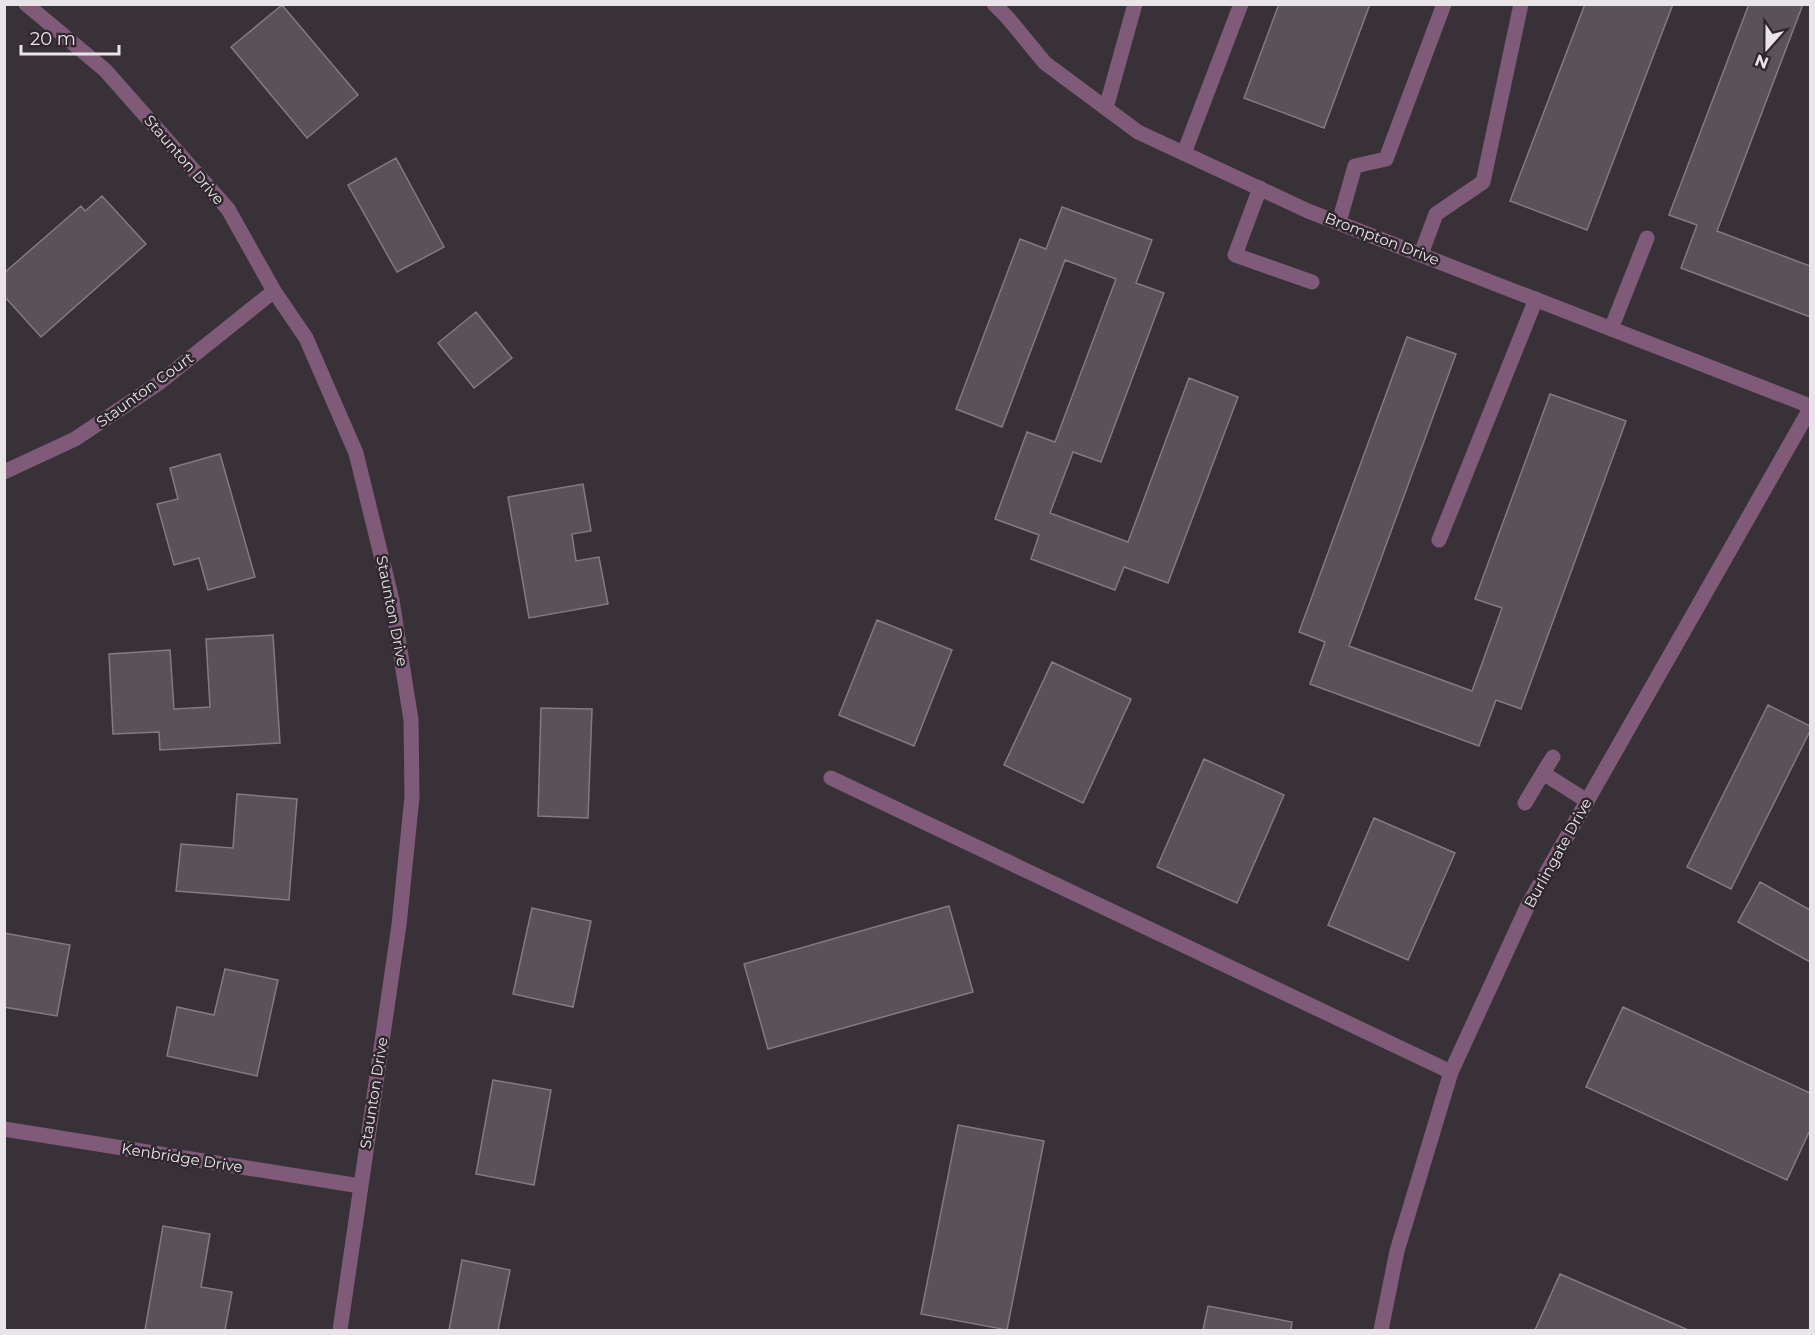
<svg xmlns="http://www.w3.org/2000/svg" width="1815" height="1335" viewBox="0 0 1815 1335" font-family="Montserrat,sans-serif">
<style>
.building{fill:#5b5159;stroke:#847a82;stroke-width:1.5}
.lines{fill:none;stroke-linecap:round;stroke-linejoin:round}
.service{stroke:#805b79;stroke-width:15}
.minor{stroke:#805b79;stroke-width:15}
.labels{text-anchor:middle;stroke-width:5;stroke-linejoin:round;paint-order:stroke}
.street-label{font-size:15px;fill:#e9e4e8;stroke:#2f272e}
</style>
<rect width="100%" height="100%" fill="#393138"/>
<path class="building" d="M1279,4H1370L1324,128L1244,98Z
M1585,4H1673L1587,230L1510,201Z
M1749,4H1803L1717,231L1810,266V317L1681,268L1697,225L1669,215Z
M282,5L358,95L307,138L231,47Z
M396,158L444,247L397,272L348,185Z
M102,196L146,244L41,337L4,296V273L81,206L85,211Z
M1062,207L1152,240L1136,283L1164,293L1101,462L1073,452L1050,513L1128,542L1189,378L1238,397L1168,583L1124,567L1115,590L1031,559L1039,535L995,519L1027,432L1055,442L1116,279L1065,260L1002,427L956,409L1020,239L1046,249Z
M476,312L512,358L474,388L438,343Z
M1407,337L1456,354L1349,646L1472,691L1502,608L1475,599L1550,394L1626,421L1521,709L1496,700L1479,746L1310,684L1325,642L1299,632Z
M220,454L255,577L208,590L199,558L174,565L157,504L178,499L170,468Z
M583,484L591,531L572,534L576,561L599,557L608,604L529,618L508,497Z
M877,620L952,650L914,746L839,715Z
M273,635L280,743L160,750L159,732L113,734L109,654L170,650L174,709L210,707L206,639Z
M1052,662L1131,699L1083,803L1004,765Z
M1768,705L1810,726V731L1731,889L1687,867Z
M541,708L592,709L588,818L538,816Z
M1204,759L1284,795L1237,903L1157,867Z
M237,794L297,799L289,900L176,891L181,844L233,848Z
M1374,818L1455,853L1408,960L1328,925Z
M1760,882L1810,910V962L1738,922Z
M949,906L973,992L768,1049L744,964Z
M532,908L591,921L573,1007L513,994Z
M4,933L70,945L57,1016L4,1007Z
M225,969L278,980L257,1076L167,1056L177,1007L214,1015Z
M1623,1007L1810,1093V1130L1787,1180L1586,1087Z
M493,1080L551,1090L534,1185L476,1174Z
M958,1125L1044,1141L1007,1330L921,1314Z
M163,1226L210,1234L201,1287L232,1292L225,1330H145Z
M462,1260L510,1270L498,1330H449Z
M1560,1274L1688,1330H1535Z
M1208,1306L1292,1322L1291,1330H1203Z"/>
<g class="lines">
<path class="service" d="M1106,108L1135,4
M1184,153L1241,4
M1260,188L1235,255L1312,282
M1339,222L1355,166L1386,159L1444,4
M1421,254L1436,214L1483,182L1521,4
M1611,329L1647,238
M1439,540L1536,299
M1543,773L1553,757
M831,778L1451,1072
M1525,803L1543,773L1587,801"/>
<path class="minor" d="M26,4L105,70L228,209L274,291L306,338L356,453L392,600L411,720L412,797L399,925L340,1330
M994,4L1007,17L1045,63L1138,132L1308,211L1810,406
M4,472L75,439L159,383L274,291
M4,1129L360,1186
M1381,1330L1397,1251L1451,1072L1528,905L1810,409"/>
</g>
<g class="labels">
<g class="street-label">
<text transform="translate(184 160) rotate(49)" y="5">Staunton Drive</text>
<text transform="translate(1382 239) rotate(21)" y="5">Brompton Drive</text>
<text transform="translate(145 390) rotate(-36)" y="5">Staunton Court</text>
<text transform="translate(392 611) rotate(79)" y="5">Staunton Drive</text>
<text transform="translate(1558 853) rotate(-61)" y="5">Burlingate Drive</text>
<text transform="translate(374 1093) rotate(-81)" y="5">Staunton Drive</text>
<text transform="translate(182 1158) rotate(9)" y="5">Kenbridge Drive</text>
</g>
</g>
<rect width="1815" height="1335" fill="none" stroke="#e9e4e8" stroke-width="12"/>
<g transform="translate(1767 48) rotate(201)" stroke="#2f272e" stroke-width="4.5" paint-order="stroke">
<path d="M0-4.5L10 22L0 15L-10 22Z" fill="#e9e4e8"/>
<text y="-9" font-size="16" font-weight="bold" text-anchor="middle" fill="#e9e4e8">N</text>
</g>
<path d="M21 45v9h98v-9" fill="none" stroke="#e9e4e8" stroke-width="3"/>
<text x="30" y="45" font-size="18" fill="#e9e4e8" stroke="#2f272e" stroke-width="4.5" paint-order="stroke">20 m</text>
</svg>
